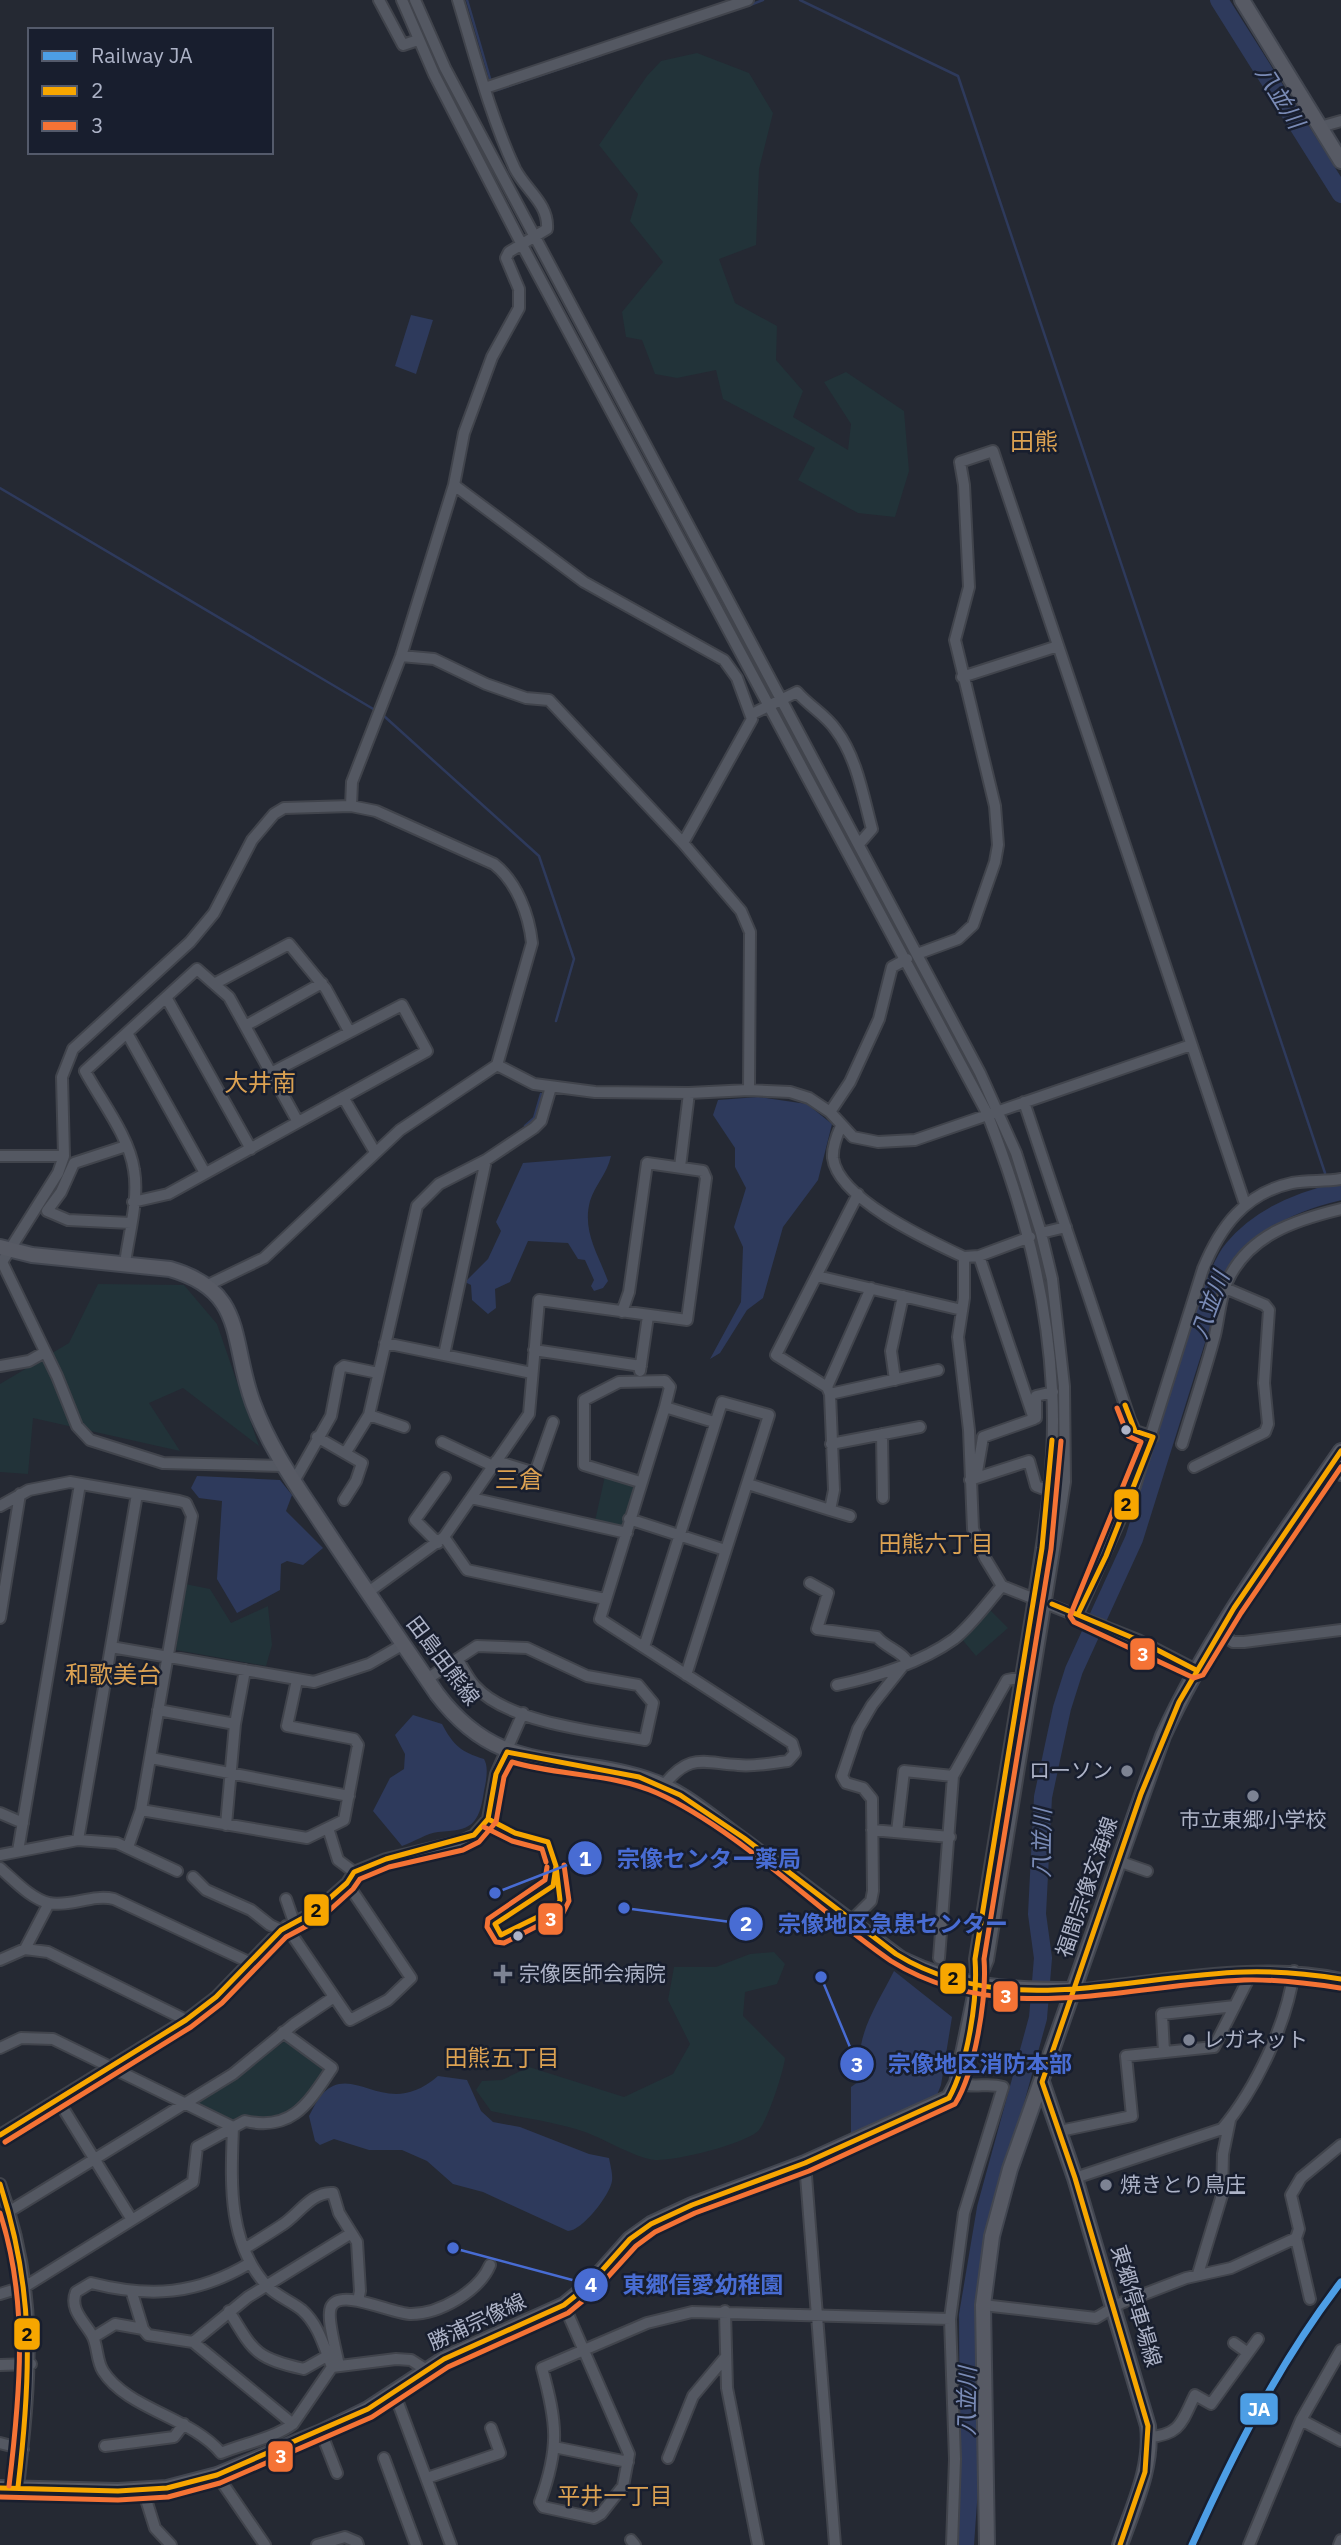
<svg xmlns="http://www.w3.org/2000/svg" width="1341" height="2545" viewBox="0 0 1341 2545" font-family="'IBM Plex Sans','Noto Sans JP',sans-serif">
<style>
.green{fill:#223339}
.water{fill:#2e3a5c}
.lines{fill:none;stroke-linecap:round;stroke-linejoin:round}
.stream{stroke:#2e3a5c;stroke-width:2.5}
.river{stroke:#2e3a5c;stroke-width:18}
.minor-casing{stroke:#41444c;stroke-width:14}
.major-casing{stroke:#424650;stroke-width:18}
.minor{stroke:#545862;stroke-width:10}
.major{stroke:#575a64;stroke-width:14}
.bus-1-casing{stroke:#181e2e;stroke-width:10}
.bus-2-casing{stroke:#181e2e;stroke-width:10}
.bus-1{stroke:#f7a600;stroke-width:5}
.bus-2{stroke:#f57335;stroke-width:5}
.rail-1-casing{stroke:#181e2e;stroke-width:12}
.rail-1{stroke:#4d9ee5;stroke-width:7}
.bus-dot{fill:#adb3c7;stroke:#181e2e;stroke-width:2.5}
.poi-dot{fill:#7d8393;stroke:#181e2e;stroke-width:2.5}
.labels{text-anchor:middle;stroke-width:5;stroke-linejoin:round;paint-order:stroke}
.street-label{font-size:21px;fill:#adb3c7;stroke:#181e2e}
.poi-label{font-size:21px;fill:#adb3c7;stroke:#181e2e;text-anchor:start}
.water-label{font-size:23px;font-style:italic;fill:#7a8bb6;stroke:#181e2e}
.neighbourhood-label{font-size:23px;fill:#dca252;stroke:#181e2e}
.quarter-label{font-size:24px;fill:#dca252;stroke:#181e2e}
.leader{fill:none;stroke:#486cd3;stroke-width:2.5}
.callout-dot{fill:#486cd3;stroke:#181e2e;stroke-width:2.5}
.mark-label{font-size:21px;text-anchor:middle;font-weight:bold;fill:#fff}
.callout-label{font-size:23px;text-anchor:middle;font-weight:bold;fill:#486cd3;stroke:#181e2e;stroke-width:5;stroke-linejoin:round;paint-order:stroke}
.line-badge{stroke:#181e2e;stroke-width:2.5}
.badge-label{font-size:19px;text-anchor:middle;font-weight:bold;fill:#fff}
.pale-badge-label{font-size:19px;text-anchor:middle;font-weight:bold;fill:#111}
</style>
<rect width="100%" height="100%" fill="#252933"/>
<path class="green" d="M697,53L749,73L773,113L759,169L756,245L719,259L735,303L777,326L776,360L803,391L793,417L848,450L851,424L824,382L846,372L904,411L909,471L895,517L858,513L798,480L815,448L723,399L716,370L677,378L655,374L642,340L626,337L622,312L663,262L630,221L638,194L599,145L647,76L661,61Z
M98,1284L184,1285L217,1324L259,1446L183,1388L149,1403L180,1451L33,1418L28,1474L0,1472V1384L69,1343Z
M605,1476L633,1484L636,1488L624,1526L620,1528L595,1521Z
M185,1584L210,1589L231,1623L268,1606L272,1645L266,1666L176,1650Z
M988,1608L1008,1628L976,1656L961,1638Z
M774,1952L785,1964L777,1984L745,1992L743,2016L785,2058C784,2070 767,2124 757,2132C740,2145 676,2161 655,2160C635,2158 605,2139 585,2132C556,2122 522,2118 491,2111L476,2090L482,2081L502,2080L529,2067L624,2097L673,2074L690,2044L668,2000L674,1967H716L750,1954Z
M288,2039L326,2068L299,2108L263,2121L231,2122L200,2105V2101Z"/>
<path class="water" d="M411,315L433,320L416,374L395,366Z
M758,1097L807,1104L832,1124L818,1180L783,1227L763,1298L747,1310L720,1353L710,1359L741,1302L743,1247L734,1227L746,1188L735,1167V1148L713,1115L718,1100Z
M611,1156C607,1174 595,1185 590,1201C582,1231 598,1254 608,1281L603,1288L594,1291L591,1286L594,1280L585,1260L578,1259L568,1243L528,1241L510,1282L495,1289L496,1308L488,1314L472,1300L471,1285L465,1282L488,1259L501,1231L496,1222L523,1163Z
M197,1476L280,1480L292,1495L286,1511L323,1548L303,1565L287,1561L281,1564L280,1590L237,1613L217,1579L222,1501L199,1498L191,1488Z
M413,1715L442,1724C453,1745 461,1752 484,1759C489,1767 486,1782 484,1791C479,1826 471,1830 438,1832C427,1833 414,1842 402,1846L373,1811L390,1778L404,1769L405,1754L395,1735Z
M894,1971L952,2017L941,2085L937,2095L851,2135V2087L862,2079C852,2039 876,2007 894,1971Z
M438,2076L467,2080L481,2111L493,2122L520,2127L589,2154L609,2158C610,2164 613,2174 612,2181C610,2195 582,2231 568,2231L483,2192L453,2184L427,2161L402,2150H369L334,2139L320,2145L315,2141L309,2116C315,2105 320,2092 333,2086C362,2073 391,2117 438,2076Z"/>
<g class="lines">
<path class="stream" d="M467,0L491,82
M800,0L958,76L1325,1173
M750,5L763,0
M495,87L497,90L601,55
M0,488L375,710
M384,716L539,856L574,959L556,1021
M525,1126L534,1118L541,1094"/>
<path class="river" d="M1219,0L1341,194
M965,2545L969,2488L968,2315L986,2208L1038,2018L1043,1958L1037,1914L1043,1797L1062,1708L1074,1670L1134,1539L1213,1287C1219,1275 1224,1259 1233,1249C1260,1216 1301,1200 1341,1191"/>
<g class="minor-casing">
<path id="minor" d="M379,0L403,45L418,40
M402,0L434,74L521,243L987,1113C1022,1203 1047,1292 1052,1389C1057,1464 1043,1537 1032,1610C1014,1727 993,1843 975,1959L977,1983
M415,0L445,68L980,1073L1016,1153L1041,1233L1052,1279L1064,1386L1065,1482L988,1960L977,1986
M485,88L748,0
M1320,127L1341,121
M454,485L584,582L724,660L737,678L752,719L683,843
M401,656L434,659L486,684L526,698L549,700L683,843L741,911L750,932L749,1090
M962,677L1058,646
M752,714L797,692C809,706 826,715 836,730C857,758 863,796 872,829L859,844
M351,806L352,782L401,656L454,485L464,433L492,357L519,308V289L506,258L509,252L547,229C549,204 526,190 515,169C490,115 475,56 458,0
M917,954L958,939L973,925L995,862L998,845L995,806L955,640L969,587L964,485L960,462L993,451L1245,1204
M214,984L289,944L326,989L349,1031
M166,997L251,1149
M245,1026L322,983
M127,1033L205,1173
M497,1065L534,1084L595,1092L689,1093L749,1090L790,1092L809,1098L830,1112L853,1137L878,1142L915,1140L1191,1045
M343,1097L375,1152
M1024,1102L1130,1420L1135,1431L1153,1437
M830,1112L850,1082L879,1019L892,967L907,959
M841,1126C837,1135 832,1147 833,1158C838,1199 930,1241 964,1257L979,1256L1030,1237
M126,1146L74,1163L61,1192L47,1211L68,1220L131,1223
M0,1156H64
M680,1167L689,1093
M133,1202L168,1194L427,1051L402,1005L271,1073
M1041,1233L1066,1227
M964,1257V1298L958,1337L969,1430L973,1529L985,1558L1002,1586L1138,1640L1196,1670
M125,1263C129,1233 139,1199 134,1170C129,1136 101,1101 85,1071L197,969L229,997L298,1122
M817,1276L962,1310
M208,1285L264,1258L400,1130L497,1065L532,943C529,915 517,882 494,864L376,811L351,806L284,808L274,814L252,840L214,913L190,942L73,1049L62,1077L64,1156L58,1173L2,1262L57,1376L77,1426L90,1440L163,1463L282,1466
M385,1343L532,1373
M534,1350L641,1366
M444,1355L486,1160
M0,1366L29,1361L45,1352
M640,1371L648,1316
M895,1380L891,1351L903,1296
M827,1387L871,1288
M830,1394L938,1370
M665,1407L714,1422
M369,1415L404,1427
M1036,1418V1396L1053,1392
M882,1434L883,1498
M317,1437L362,1463L356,1481L344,1500
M442,1442L493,1466
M831,1444L920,1427
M1182,1444C1193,1408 1205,1372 1215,1335C1219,1318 1220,1298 1227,1282C1248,1235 1295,1220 1341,1209
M346,1452L369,1415L417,1206L439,1184L486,1160L534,1128L541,1121L551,1087
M496,1461L535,1473L553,1422
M1194,1467L1265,1432L1268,1424L1264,1383L1269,1310L1265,1305L1225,1288
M1330,1467L1341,1475
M976,1478L983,1437L1034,1419L979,1256
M970,1480L1029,1461L1036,1486L1049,1491
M640,1482L584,1465V1400L619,1382L665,1381L670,1387L665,1407L600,1619L792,1743L795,1753L788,1761C772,1763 754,1767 738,1765C703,1763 690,1752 663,1786
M293,1483L331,1416L340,1369L344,1366L378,1373
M748,1484L830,1510L834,1490L830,1394L827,1387L776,1355L858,1194
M471,1498L627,1533
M0,1506L29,1490L70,1482L179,1501L186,1503L192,1516L141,1810L128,1847
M830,1510L850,1516
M629,1519L725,1550
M444,1537L467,1570L605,1599
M438,1543L415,1520L445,1478
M810,1583L828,1593L817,1629L877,1637C885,1647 901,1651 907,1661
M367,1593L444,1537L529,1414L539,1300L687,1320L706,1178L703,1171L647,1163L629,1292L622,1312
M1078,1614L1135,1486L1203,1269C1220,1227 1245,1193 1292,1183C1308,1180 1325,1182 1341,1179
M0,1618L20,1494
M1219,1632L1233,1642H1244L1341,1630
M111,1647L314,1682L369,1664L402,1645
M644,1647L722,1402L769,1415L686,1675
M427,1679L477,1646L527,1648L587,1676L638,1685L653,1703L645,1740C598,1732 508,1723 475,1686C468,1679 463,1667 457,1659
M837,1685C876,1677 922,1662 954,1639C972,1625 987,1603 1002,1586
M158,1710L235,1724
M151,1758L349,1796
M141,1810L307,1838L344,1820L358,1745L354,1739L287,1726L297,1680
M0,1813L23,1823
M226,1825L235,1724L245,1670
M328,1828L338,1860L354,1872
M872,1830L950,1837
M897,1832L904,1771L953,1776
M78,1840L137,1494
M18,1851L80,1484
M0,1855L78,1840L117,1843L177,1871
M1118,1861L1147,1871
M0,1868C14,1880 31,1899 49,1903C71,1907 92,1894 114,1899L251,1963
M193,1877L206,1890L251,1910L270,1925L281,1930
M286,1899L294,1922
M851,1921L871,1901L873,1891L872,1799L863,1788L846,1783L842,1776L858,1729L872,1705L907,1661
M286,1926L350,2020L388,2000L411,1978L347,1883
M25,1949L49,1903
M939,1958L953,1776L1007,1680L1022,1677
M0,1960L25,1949L48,1952L186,2020
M1075,1990C1157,1982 1261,1960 1341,1979
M0,2048L21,2038L53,2039L233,2127
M1164,2052L1162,2014L1235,2006
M58,2100L132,2220
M233,2127C231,2182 227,2242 267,2286C278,2297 291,2301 302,2310C319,2325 324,2347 332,2367
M1060,2131L1132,2116L1126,2056L1214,2047L1252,1972
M0,2135L186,2020L216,1997L281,1930L314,1912L347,1883L354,1872L386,1859L461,1841L474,1835L488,1819L496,1774L523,1713
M805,2163L835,2545
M1075,2178L1222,2129C1256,2089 1287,2023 1294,1971
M0,2184C39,2290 31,2378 18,2487
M0,2217L233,2074L294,2024L334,1997
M244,2249C257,2241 270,2233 282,2225C298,2215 312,2191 333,2193L339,2213L357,2242L360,2291L358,2301
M250,2263C197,2295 150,2298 91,2283L76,2292C69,2309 84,2321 92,2335C98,2345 96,2360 103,2371C127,2409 191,2417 221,2453C245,2443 272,2439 293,2424
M1198,2274L1222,2195L1223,2154L1230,2120
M132,2293L143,2329L148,2335L193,2342L293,2424L332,2367L396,2359L411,2360L425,2369
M0,2294L26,2286L193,2182L197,2147L245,2121C293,2132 309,2102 332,2068L283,2032
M1310,2299L1296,2238L1299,2229L1291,2195L1301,2178L1341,2145
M564,2305L629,2454L623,2486L601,2514L594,2518L543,2507L540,2502C560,2447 557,2423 542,2368L647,2323L692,2312L950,2319
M983,2305L1096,2318L1121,2303L1186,2278L1231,2268L1296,2238
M229,2311C254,2352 255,2358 304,2369L327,2356
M725,2311L727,2388L758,2545
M94,2337L115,2324L143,2329
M193,2342L248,2297L350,2234
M1234,2343L1248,2353
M0,2365L31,2364
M339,2366C337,2353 326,2318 331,2307C340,2287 392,2314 411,2314C440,2314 479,2291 490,2265
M394,2392L451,2545
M1301,2420L1341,2441
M321,2432L337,2473
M1149,2437C1181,2435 1182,2421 1195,2395L1211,2404L1258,2339
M0,2443L23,2449
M105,2446L174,2437L184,2424
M554,2447L628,2462
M384,2458L416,2545
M668,2458L693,2396L724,2359
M217,2475L265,2545
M427,2478L500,2453L491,2428
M143,2490L155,2528L171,2545
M631,2540L635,2545
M317,2545L345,2537L357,2542L358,2545
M952,2545L955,2459L950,2319L964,2213L1003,2087C987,2082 975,2089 957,2083
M1249,2545L1301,2420L1341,2350
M1339,2545L1341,2540"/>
</g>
<g class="major-casing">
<path id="major" d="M1242,0L1341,161
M0,1247L32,1255L170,1269C247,1291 230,1341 253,1403C270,1449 297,1486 324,1527C361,1583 399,1638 437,1694C500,1777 561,1752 646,1779C682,1790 713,1819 744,1841C796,1880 848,1920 901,1959C960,1988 1010,1990 1075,1990
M1042,2082L1075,2178L1148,2426C1153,2467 1133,2507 1120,2545
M0,2488L118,2491L167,2488L217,2475L321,2432L368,2409L444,2359L564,2305L590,2284L630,2239L651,2224L692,2205L805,2163L949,2098L957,2083L977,1986
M987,2545L983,2305L992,2236L1010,2169L1163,1736C1210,1634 1277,1544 1341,1451"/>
</g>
<use href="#minor" class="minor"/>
<use href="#major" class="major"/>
<g class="bus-1-casing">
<path id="bus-1" d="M1052,1604L1138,1640L1196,1670
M1078,1614L1106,1556L1153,1437L1135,1431L1125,1405
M488,1819L515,1833L548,1842L556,1866
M556,1866L560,1900L556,1908L501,1935L495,1924L553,1886Z
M0,2135L186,2020L216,1997L281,1930L314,1912L347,1883L354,1872L386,1859L474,1835L488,1819L496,1774L507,1752L639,1777L680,1795L744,1838L896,1954C1004,2021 1128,1975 1245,1972C1278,1971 1309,1974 1341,1979
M0,2184C35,2292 31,2376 18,2487
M0,2488L118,2491L167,2488L217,2475L368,2409L444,2359L564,2305L590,2284L630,2239L651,2224L692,2205L805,2163L949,2098C968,2063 978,1998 975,1959L1042,1548L1052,1440
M1120,2545L1145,2472L1148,2426L1075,2178L1042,2082L1141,1794L1179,1702L1234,1608L1341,1451"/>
</g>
<g class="bus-2-casing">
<path id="bus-2" d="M1117,1408L1128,1436L1141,1442L1070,1616L1074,1622L1194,1678L1203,1675L1241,1613L1341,1467
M484,1827L512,1841L542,1849L546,1862
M547,1867L545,1880L488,1919L487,1927L496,1942L504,1943L563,1913L569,1901L564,1865
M5,2142L191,2027L222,2003L286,1937L320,1919L353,1889L360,1879L389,1867L463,1850L479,1842L496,1822L504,1777L512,1762C559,1776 612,1773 657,1793C737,1829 818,1911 891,1961C1000,2029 1126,1985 1244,1980C1277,1979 1308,1983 1340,1988
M0,2213C29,2302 20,2395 9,2486
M0,2497L118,2500L168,2497L220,2483L372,2417L448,2367L568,2313L596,2290L636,2246L655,2232L695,2213L809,2171L955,2104C975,2072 987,1997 984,1959L1051,1549L1061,1441"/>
</g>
<use href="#bus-1" class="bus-1"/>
<use href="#bus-2" class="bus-2"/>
<g class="rail-1-casing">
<path id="rail-1" d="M1192,2545C1234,2452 1279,2363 1341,2282"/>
</g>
<use href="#rail-1" class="rail-1"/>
</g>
<g class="bus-dot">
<circle cx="1126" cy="1430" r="6"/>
<circle cx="518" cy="1936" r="6"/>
</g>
<g class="poi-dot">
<circle cx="1127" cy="1771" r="7"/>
<circle cx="1253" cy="1796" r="7"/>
<path d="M499.5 1963.5h7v7h7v7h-7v7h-7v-7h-7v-7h7z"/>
<circle cx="1189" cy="2040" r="7"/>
<circle cx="1106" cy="2185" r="7"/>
</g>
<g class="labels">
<g class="street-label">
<text transform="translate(443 1661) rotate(53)" y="7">田島田熊線</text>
<text transform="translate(1087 1887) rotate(-71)" y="7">福間宗像玄海線</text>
<text transform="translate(1136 2306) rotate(73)" y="7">東郷停車場線</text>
<text transform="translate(477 2322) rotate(-25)" y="7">勝浦宗像線</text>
</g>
<g class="poi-label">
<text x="1113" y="1778" text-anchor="end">ローソン</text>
<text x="1253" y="1827" text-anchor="middle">市立東郷小学校</text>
<text x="519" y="1981">宗像医師会病院</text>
<text x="1203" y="2047">レガネット</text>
<text x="1120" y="2192">焼きとり鳥庄</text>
</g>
<g class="water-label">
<text transform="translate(1280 97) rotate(58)" y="8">八並川</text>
<text transform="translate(1210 1305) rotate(-70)" y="8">八並川</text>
<text transform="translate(1042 1843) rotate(-89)" y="8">八並川</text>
<text transform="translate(967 2401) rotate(-89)" y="8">八並川</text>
</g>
<g class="neighbourhood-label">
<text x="936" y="1552">田熊六丁目</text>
<text x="502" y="2066">田熊五丁目</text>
<text x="615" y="2504">平井一丁目</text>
</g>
<g class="quarter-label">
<text x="1034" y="450">田熊</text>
<text x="260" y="1091">大井南</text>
<text x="519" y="1488">三倉</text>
<text x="113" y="1683">和歌美台</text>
</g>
</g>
<path class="leader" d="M495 1893L585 1858M624 1908L746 1924M821 1977L857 2064M453 2248L591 2285"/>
<g class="callout-dot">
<circle cx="495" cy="1893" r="7"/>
<circle cx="624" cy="1908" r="7"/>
<circle cx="821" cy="1977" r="7"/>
<circle cx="453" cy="2248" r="7"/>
<circle cx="585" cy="1858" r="18"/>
<circle cx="746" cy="1924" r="18"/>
<circle cx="857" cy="2064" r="18"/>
<circle cx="591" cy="2285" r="18"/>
</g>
<g class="mark-label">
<text x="585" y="1866">1</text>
<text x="746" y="1931">2</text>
<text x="857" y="2072">3</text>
<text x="591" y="2292">4</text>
</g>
<g class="callout-label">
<text x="709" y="1867">宗像センター薬局</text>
<text x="893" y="1932">宗像地区急患センター</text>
<text x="980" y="2072">宗像地区消防本部</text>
<text x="703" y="2293">東郷信愛幼稚園</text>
</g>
<g class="line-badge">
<rect x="1113" y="1488" width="27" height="33" rx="7" fill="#f7a600"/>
<rect x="1129" y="1637" width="27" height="34" rx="7" fill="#f57335"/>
<rect x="303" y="1893" width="27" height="34" rx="7" fill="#f7a600"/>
<rect x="537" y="1902" width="27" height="34" rx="7" fill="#f57335"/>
<rect x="939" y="1962" width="28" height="33" rx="7" fill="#f7a600"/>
<rect x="992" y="1980" width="27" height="33" rx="7" fill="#f57335"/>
<rect x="13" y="2317" width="28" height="34" rx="7" fill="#f7a600"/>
<rect x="1239" y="2392" width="40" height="34" rx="7" fill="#4d9ee5"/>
<rect x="267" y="2440" width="27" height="33" rx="7" fill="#f57335"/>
</g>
<g class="badge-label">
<text x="1143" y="1661">3</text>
<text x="551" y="1926">3</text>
<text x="1006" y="2003">3</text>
<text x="1259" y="2416">JA</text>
<text x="281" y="2463">3</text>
</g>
<g class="pale-badge-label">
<text x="1126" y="1511">2</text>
<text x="316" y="1917">2</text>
<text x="953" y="1985">2</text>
<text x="27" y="2341">2</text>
</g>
<rect x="28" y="28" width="245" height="126" fill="#181e2e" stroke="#545a6b" stroke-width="2"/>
<rect x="42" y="51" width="35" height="10" fill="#4d9ee5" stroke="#545a6b" stroke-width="2"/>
<text x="91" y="63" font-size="21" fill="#adb3c7">Railway JA</text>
<rect x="42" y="86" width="35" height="10" fill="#f7a600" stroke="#545a6b" stroke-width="2"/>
<text x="91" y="98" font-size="21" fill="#adb3c7">2</text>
<rect x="42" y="121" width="35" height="10" fill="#f57335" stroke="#545a6b" stroke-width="2"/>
<text x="91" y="133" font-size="21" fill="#adb3c7">3</text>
</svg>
